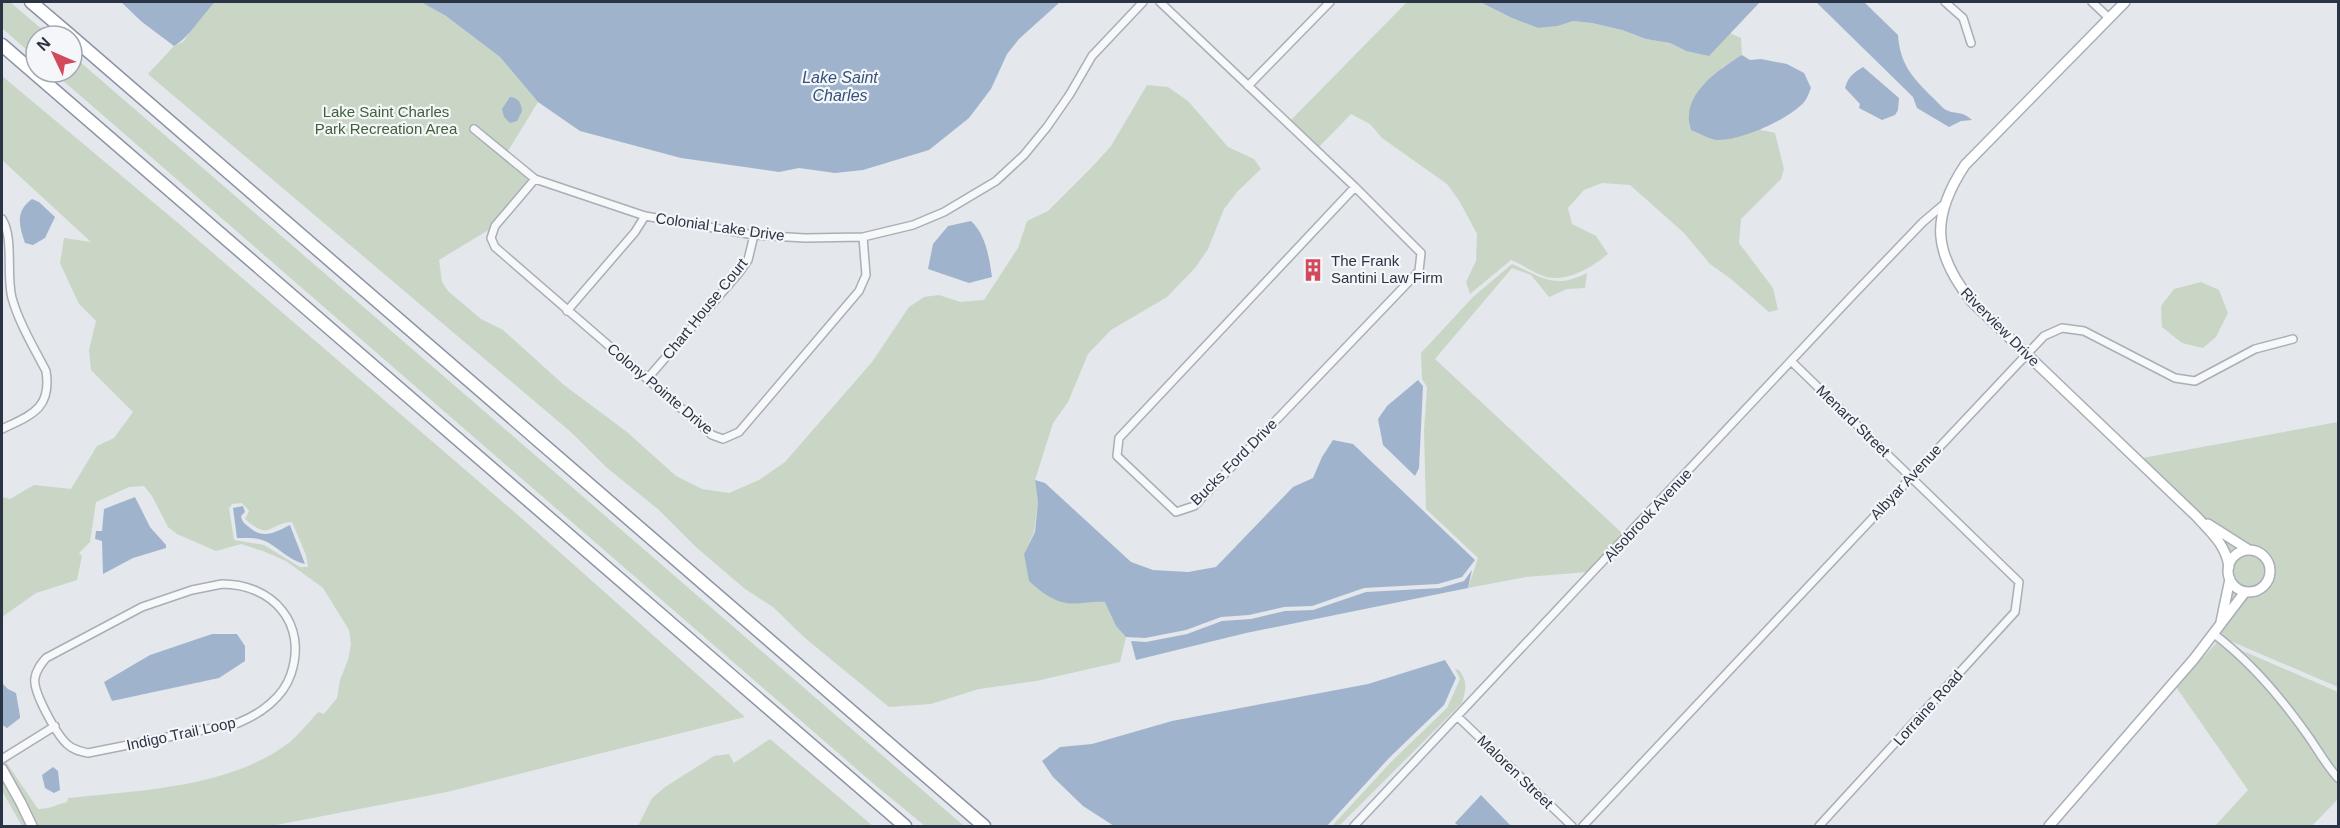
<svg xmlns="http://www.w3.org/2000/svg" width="2340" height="828" viewBox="0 0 2340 828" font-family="Arial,sans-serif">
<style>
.green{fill:#c9d6c5;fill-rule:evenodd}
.water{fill:#9fb4cc}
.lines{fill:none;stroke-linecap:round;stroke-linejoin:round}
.street-casing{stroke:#a9aeb7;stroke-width:10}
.secondary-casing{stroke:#a9aeb7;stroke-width:12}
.highway-casing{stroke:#8b94a3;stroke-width:15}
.street{stroke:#f7f8fa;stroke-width:7}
.secondary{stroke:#fff;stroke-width:9}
.highway{stroke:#fff;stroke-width:12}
.labels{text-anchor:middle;stroke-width:4.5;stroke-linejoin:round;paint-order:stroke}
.park-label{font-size:15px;fill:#3f6138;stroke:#f4f6f9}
.street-label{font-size:15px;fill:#2b3445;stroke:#f4f6f9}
.poi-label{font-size:15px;fill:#2b3445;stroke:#f4f6f9;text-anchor:start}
.water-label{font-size:16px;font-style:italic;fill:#34527a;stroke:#f4f6f9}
</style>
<rect width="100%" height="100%" fill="#e4e7ec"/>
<path class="green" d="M2,2H10L50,36H36V58L2,28Z
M215,2H422L449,18L500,57L538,102L505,156L535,179L495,226L439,260L442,282L448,291L481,319L503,330L564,385L627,432L676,476L702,489L729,493L759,480L785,462L872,362L909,307L924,297L939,295L960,302L984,300L1018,248L1027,221L1048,211L1093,166L1111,146L1147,85L1168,87L1188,101L1228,147L1254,159L1261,169L1237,192L1224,209L1208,249L1195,268L1167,297L1111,330L1088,354L1068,402L1053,423L1035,480L1038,502L1034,532L1024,554L1066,603L1090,601L1106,602L1116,626L1126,637L1120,662L1036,681L979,689L931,704L889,707L805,638L773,607L745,589L697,548L659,510L606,467L572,433L148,74L174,46L183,42L199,18Z
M1407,2H1480L1512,18L1538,28L1558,26L1573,21L1592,23L1622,30L1646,39L1670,43L1686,51L1709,55L1730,33L1741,38L1742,55L1721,68L1734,138L1757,129L1775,133L1784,169L1781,179L1741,219L1739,243L1773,288L1778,310L1769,312L1731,279L1710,264L1683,232L1630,185L1602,183L1584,190L1568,208L1572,224L1596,236L1608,254C1592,267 1569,282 1546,277C1535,274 1522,264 1511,260L1470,294L1466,282L1476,261L1477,234L1460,202L1447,184L1382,138L1370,124L1351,114L1317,149L1289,122Z
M72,55L964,826H925L875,785L53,72H72Z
M2,76L184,228L519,516L745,717L447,792L271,826H37L25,801L3,764L6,762L38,809C51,809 55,805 67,802L68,798C140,790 230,788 290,742C300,733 309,722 318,712L324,714L337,698L340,680L348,660L351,644L349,630L323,588L286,561L263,551L241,544L216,551L177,534L168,527L152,496L144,486L129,487L96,502L90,542L79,553L82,556L77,580L36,593L2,617V497L10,499L34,485L71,489L97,446L114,438L133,412L91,370L89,350L96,321L79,304L60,263L64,238L91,242L2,160ZM242,503L249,511L245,519C271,542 268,523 292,522L306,555L308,567H300L264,545L234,540L229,508L232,504Z
M1512,264C1542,277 1554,290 1587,273L1585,288L1567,289L1549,297L1531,275L1512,268L1435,359L1623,534L1587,572L1526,577L1468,588L1478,558L1426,509L1424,430L1427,387L1422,379L1421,353L1473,297Z
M2201,282L2219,290L2228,313L2216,337L2203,348L2182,343L2162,327L2161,306L2174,289Z
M2338,422V687L2214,634L2230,579L2228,556L2137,459Z
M2217,642C2253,668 2280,702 2305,739C2316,755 2325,770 2338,784V799L2312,826H2215L2248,790L2176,687Z
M2243,651L2338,692V771C2327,760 2321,746 2312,733C2291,704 2269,676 2243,651Z
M1455,669L1459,670C1468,682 1466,689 1462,703L1339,826H1332L1392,761L1447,708L1460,679Z
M770,739L873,826H638L652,798L665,787L714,756L729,754L734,763Z
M2,778L27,826H22L2,791Z"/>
<path class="water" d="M121,2H215C203,14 188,39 174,46L142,22Z
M421,2H1060L1019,39L1007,54L991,89L969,118L929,150L863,170L835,173L799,168L779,172L681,158L580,131L538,102L500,57L446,16Z
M1480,2H1760L1709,56L1686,51L1670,43L1646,39L1622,30L1592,23L1573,21L1558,26L1538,28L1512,18Z
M1816,2H1864L1898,35C1900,64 1912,77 1932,97C1936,100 1941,107 1946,110C1957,115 1961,110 1972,120L1961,121L1949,127L1917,108L1913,97Z
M1742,55L1750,60L1761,59L1787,64L1804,73L1811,88C1809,92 1808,97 1805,101C1790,119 1741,141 1717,140C1709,139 1699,133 1691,130C1690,125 1688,120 1689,115C1690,89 1722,67 1742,55Z
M1863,67L1899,98L1898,110L1895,115L1882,120L1859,108L1860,104L1845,88C1848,77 1853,73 1863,67Z
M510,97C519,98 521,103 522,111L517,121L510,123L504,117L502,109Z
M32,199L39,202L55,217L45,238L33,245L25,243C19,226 15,211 32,199Z
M971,221C986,235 989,257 992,277L969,283L928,269L933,244L948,226Z
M1418,380L1423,386L1419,468L1415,476L1383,445L1378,419L1387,406Z
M1333,440L1353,444L1475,560L1462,577L1438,584L1364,588L1312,606L1284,607L1249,615L1221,617L1186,630L1145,638L1126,637L1116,626L1105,602C1092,601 1078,605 1066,603C1052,601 1039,590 1029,581L1024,554L1035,532L1038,502L1035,480L1045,483L1131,562L1153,570L1188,572L1216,567L1293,487L1313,478L1322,457Z
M135,497L150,527L166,545V548L133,558L103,574L102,541L95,539L96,531H102L104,509Z
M243,506L245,512L241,516C242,522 244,523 249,527C263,540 276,532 290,525L305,564C290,561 280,549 267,542C257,537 248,538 237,538L233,508Z
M1472,570L1468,588L1246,633L1136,660L1131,641L1146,642L1187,634L1222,621L1251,619L1285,611L1313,610L1366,592L1440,588L1464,581Z
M212,634H237L245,646V661L219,678L112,701L104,682L150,655Z
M1445,660L1456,678L1444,705L1389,758L1327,826H1114L1083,806L1053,777L1042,761L1060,747L1092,744L1172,721L1368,684Z
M2,683L8,689L16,693L20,716V718L7,728L2,725Z
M53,767L58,771L60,790L54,793L45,788L42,775Z
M1481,795L1509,824L1512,826H1459L1455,823Z"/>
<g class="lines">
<g class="street-casing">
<path id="street" d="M1160,2L1355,187
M1945,2L1963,18L1971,43
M2092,2L2109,18
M1248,86L1330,2
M474,129L535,179L645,216L754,235L805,238L863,237L913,225L944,212L996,181L1024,155L1047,127L1070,94L1092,56L1143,2
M535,179L495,226L491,238L495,247L712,435L723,439L739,432L859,291L866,275L863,237
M1355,187L1421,253L1419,271L1194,506L1176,512L1117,456L1119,438Z
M2,219C14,237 6,275 12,298C19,323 34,348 46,371C52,409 31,415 2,429
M567,311L635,232L645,216
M1791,361L2019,582L2015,612L1819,826
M647,379L738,274L748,260L754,235
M222,584C272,584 308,623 291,674C283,698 260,714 238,723L88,753C80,751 73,750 67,744C57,735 32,691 35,678C36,670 41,664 46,658L142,607L192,590Z
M2214,634C2251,662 2279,695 2306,733C2317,748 2325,764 2338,778
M1458,717L1572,826
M2,759L55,726
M1354,826L1851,297L1923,222L1943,205
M1583,826L2044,336L2062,328L2084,331L2175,378L2195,381L2255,349L2293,339"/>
</g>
<g class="secondary-casing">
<path id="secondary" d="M2125,2L1965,165C1930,218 1933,253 1972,302L2196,516C2211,532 2226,545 2229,567
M2208,524L2249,550
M2228 571a21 21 0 1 1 42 0a21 21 0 1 1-42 0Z
M2221,622L2230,579
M2,769L21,803L32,826
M2049,826L2194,659L2245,592"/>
</g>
<g class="highway-casing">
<path id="highway" d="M31,2L71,36
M72,37L984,826
M2,45L905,826"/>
</g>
<use href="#street" class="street"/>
<use href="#secondary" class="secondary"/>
<use href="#highway" class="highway"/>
</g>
<defs>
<g id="building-bare" transform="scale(1.8)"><path d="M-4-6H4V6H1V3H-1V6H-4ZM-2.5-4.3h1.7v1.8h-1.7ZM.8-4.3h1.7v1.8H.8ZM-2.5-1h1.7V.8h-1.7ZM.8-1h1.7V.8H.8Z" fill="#d1495b" stroke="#f4f6f9" stroke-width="2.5" paint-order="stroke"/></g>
</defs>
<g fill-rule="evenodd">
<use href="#building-bare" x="1313" y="270"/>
</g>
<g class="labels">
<g class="park-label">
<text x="386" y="117">Lake Saint Charles<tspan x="386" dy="17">Park Recreation Area</tspan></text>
</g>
<g class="street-label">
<text transform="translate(720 227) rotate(8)" y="5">Colonial Lake Drive</text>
<text transform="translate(705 309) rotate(-51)" y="5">Chart House Court</text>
<text transform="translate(2000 327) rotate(45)" y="5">Riverview Drive</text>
<text transform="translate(660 389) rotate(40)" y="5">Colony Pointe Drive</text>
<text transform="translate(1853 421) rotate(44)" y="5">Menard Street</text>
<text transform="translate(1234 462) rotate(-45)" y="5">Bucks Ford Drive</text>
<text transform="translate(1906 482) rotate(-47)" y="5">Albyar Avenue</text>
<text transform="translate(1648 515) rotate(-47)" y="5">Alsobrook Avenue</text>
<text transform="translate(1928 708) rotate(-48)" y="5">Lorraine Road</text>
<text transform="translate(181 734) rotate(-12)" y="5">Indigo Trail Loop</text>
<text transform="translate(1515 772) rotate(44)" y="5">Maloren Street</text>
</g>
<g class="poi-label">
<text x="1331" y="266">The Frank<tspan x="1331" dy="17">Santini Law Firm</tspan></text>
</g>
<g class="water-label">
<text x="840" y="83">Lake Saint<tspan x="840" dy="18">Charles</tspan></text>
</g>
</g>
<rect width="2340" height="828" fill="none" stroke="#2b3445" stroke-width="6"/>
<g transform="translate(54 54) rotate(314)"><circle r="28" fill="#f4f6f9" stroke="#a4a8b1" stroke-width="1.5"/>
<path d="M0-4.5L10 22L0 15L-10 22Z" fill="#d1495b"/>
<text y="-9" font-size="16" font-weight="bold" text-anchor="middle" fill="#2b3445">N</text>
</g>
</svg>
